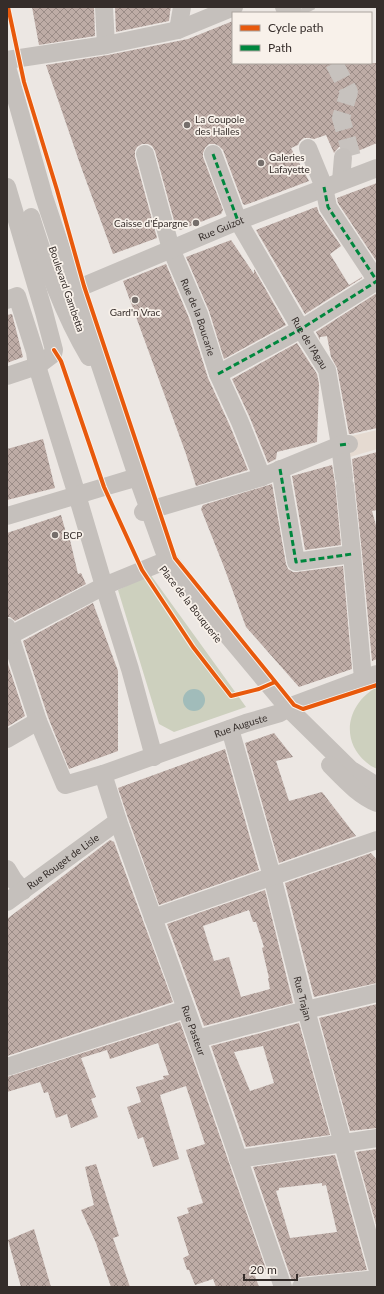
<svg xmlns="http://www.w3.org/2000/svg" width="384" height="1294" viewBox="0 0 384 1294" font-family="Lato,sans-serif">
<style>
.park{fill:#cdd0be}
.plaza{fill:#e5dad1}
.water{fill:#a1bcba}
.building{fill:url(#building-cross-hatch);fill-rule:evenodd}
.lines{fill:none;stroke-linecap:round;stroke-linejoin:round}
.minor-tunnel{stroke:#c7c2be;stroke-width:18;stroke-dasharray:18 9;stroke-linecap:butt}
.minor{stroke:#c5c0bc;stroke-width:18}
.quiet{stroke:#00873e;stroke-width:3;stroke-dasharray:6 3;stroke-linecap:butt}
.cycleway-casing{stroke:#f8f1ea;stroke-width:6}
.cycleway{stroke:#e8590c;stroke-width:4}
.poi-dot{fill:#756e6b;stroke:#f8f1ea;stroke-width:1.5}
.labels{text-anchor:middle;stroke-width:3.5;stroke-linejoin:round;paint-order:stroke}
.poi-label{font-size:10px;fill:#352d2a;stroke:#f8f1ea;text-anchor:start}
.street-label{font-size:10px;fill:#352d2a;stroke:#f8f1ea}
</style>
<defs>
<pattern id="building-cross-hatch" width="8" height="8" patternUnits="userSpaceOnUse"><rect width="8" height="8" fill="#beaca6"/><path d="M0 0l8 8M0 8l8-8" fill="none" stroke="#9b8c87"/></pattern>
</defs>
<rect width="100%" height="100%" fill="#ece7e3"/>
<path class="park" d="M150,574L246,707L174,732L159,724L118,590Z
M377,687V769C373,767 369,765 366,762C339,739 348,703 377,687Z"/>
<path class="plaza" d="M377,385V449L350,457L347,437L377,430L360,395Z"/>
<path class="water" d="M183 700a11 11 0 1 1 22 0a11 11 0 1 1-22 0Z"/>
<path class="building" d="M32,7H94L95,36L39,45Z
M115,7H171L170,12L169,21L116,32Z
M233,21V63H377V143L353,153L349,148L343,147H339L334,153L326,135L314,139L309,138H304L300,141L298,145L291,148L309,181L245,205L243,204L223,150L219,146L215,144H209L205,148L203,153V157L223,210L221,214L180,230L175,224L155,151L152,146L148,144H142L137,147L135,151V157L157,238L113,254L80,164L46,65L108,55L188,39Z
M377,183V262L338,203L337,198Z
M316,207H317L319,213L341,246L330,254L349,285L362,277V278L305,314L256,230Z
M231,240L254,274V269L286,325L224,359L209,311L186,257Z
M166,264L189,318L208,378L230,426L248,470L196,486L186,454L123,281Z
M377,293V428L351,434H349L337,368L331,357L327,336L320,337V340L316,332Z
M7,315L12,314L23,357L7,363Z
M297,343L317,374L319,384L317,442L277,452L276,459L268,463L250,418L232,379Z
M43,439L55,488L7,500V449Z
M377,452V510L372,511L377,529V659L372,661L362,553L352,459Z
M332,465L335,483L341,545L305,550L292,476Z
M272,484L286,564L288,569L293,572H297L343,566L352,669L299,687L246,627L224,567L201,509L203,505Z
M61,515L68,540H70L78,574L81,573L86,584L15,621L10,617H7V533Z
M93,603L118,671V751L69,769L48,717L23,641Z
M7,661L25,716L7,727Z
M274,733L293,757L276,761L289,801L322,792L356,836L279,863L245,743Z
M225,749L259,870L159,905L128,818L118,788Z
M110,840L114,842L173,1002L7,1056V919Z
M371,853L377,860V983L314,997L285,883Z
M265,890L293,1003L204,1026L167,924ZM249,910L253,922H256L264,947L262,948L269,978H268L270,989L241,997L229,957L214,961L203,926Z
M377,1004V1128L350,1131L319,1018Z
M180,1022L266,1269L254,1273L259,1287H216L213,1279L195,1285L189,1270H187L183,1258L189,1255L177,1217L189,1213L187,1208L203,1203L186,1150L205,1144L186,1086L160,1095L179,1159L153,1167L143,1137L138,1139L127,1107L141,1102L136,1087L164,1079L163,1076L169,1075L158,1043L110,1059L107,1050L81,1058L96,1097L91,1099L98,1117L71,1128L67,1114L56,1118L48,1092L44,1093L40,1082L7,1092V1077Z
M299,1023L330,1135L246,1147L211,1046ZM263,1046L274,1083L250,1091L234,1052Z
M377,1149V1228L356,1152Z
M335,1155L367,1270L300,1277L292,1281L253,1167ZM322,1183V1186L326,1185L337,1232L290,1238L276,1191L279,1190V1188Z
M96,1164L119,1236L113,1238L130,1287H111L96,1243L81,1210L94,1205L85,1167Z
M34,1229L51,1287H21L8,1240Z"/>
<g class="lines">
<path class="minor-tunnel" d="M304,7L307,13
M334,63L349,92L341,118L352,157L342,164"/>
<g class="minor">
<path d="M104,7L106,45"/>
<path d="M284,7L292,9"/>
<path d="M178,30L182,7"/>
<path d="M7,60L106,45L178,30L234,7"/>
<path d="M7,67L44,197L138,479L164,551L170,561L223,630L289,709L350,769L377,786"/>
<path id="s1" d="M145,154L171,249L199,314L218,374L240,422L262,477"/>
<path id="s2" d="M213,154L238,221L301,329L327,370L340,445L344,478"/>
<path d="M341,181L343,157"/>
<path d="M7,187L44,312L54,350L53,354L37,366L7,376"/>
<path d="M31,217C46,265 63,313 89,357"/>
<path id="s3" d="M67,293L238,221L377,168"/>
<path d="M7,300L17,296L35,352L37,366L77,495L104,586L130,669L154,757"/>
<path d="M218,374L301,329L377,281L328,207L324,187L308,148"/>
<path d="M280,469L296,562L352,554"/>
<path d="M345,486L352,554L363,679"/>
<path d="M143,512L262,477L340,445L349,444"/>
<path d="M7,516L104,487L131,479H138"/>
<path id="s4" d="M7,627L38,721L65,785L103,774L246,723L280,713L294,705L377,674"/>
<path d="M7,637L104,586L160,563"/>
<path id="s5" d="M230,729L272,876L306,1010L377,1267"/>
<path d="M7,739L38,721"/>
<path d="M330,765C345,780 358,795 377,803"/>
<path id="s6" d="M103,774L118,821L197,1039L283,1287"/>
<path d="M7,869L13,879L23,891"/>
<path id="s7" d="M7,902L118,821"/>
<path d="M153,918L377,840"/>
<path d="M197,1039L306,1010L377,993"/>
<path d="M7,1067L186,1009"/>
<path d="M238,1159L377,1138"/>
<path d="M301,1287L377,1279"/>
</g>
<path class="quiet" d="M213,154L238,221
M218,374L301,329L377,281L328,207L324,187
M340,445L349,444
M280,469L296,562L352,554"/>
<g class="cycleway-casing">
<path id="cycleway" d="M8,7L24,82L57,190L84,286L175,558L294,705L303,709L377,685
M54,350L61,361L104,487L142,570L193,647L231,696L259,689L275,682"/>
</g>
<use href="#cycleway" class="cycleway"/>
</g>
<g class="poi-dot">
<circle cx="187" cy="125" r="4"/>
<circle cx="261" cy="163" r="4"/>
<circle cx="196" cy="223" r="4"/>
<circle cx="135" cy="300" r="4"/>
<circle cx="55" cy="535" r="4"/>
</g>
<g class="labels">
<g class="poi-label">
<text x="195" y="123">La Coupole<tspan x="195" dy="12">des Halles</tspan></text>
<text x="269" y="161">Galeries<tspan x="269" dy="12">Lafayette</tspan></text>
<text x="188" y="227" text-anchor="end">Caisse d'Épargne</text>
<text x="135" y="316" text-anchor="middle">Gard'n Vrac</text>
<text x="63" y="539">BCP</text>
</g>
<g class="street-label">
<text dy="4" stroke="none"><textPath href="#s3" startOffset="167">Rue Guizot</textPath></text>
<text transform="translate(67 289) rotate(71)" y="4">Boulevard Gambetta</text>
<text dy="4" stroke="none"><textPath href="#s1" startOffset="172">Rue de la Boucarie</textPath></text>
<text dy="4" stroke="none"><textPath href="#s2" startOffset="213">Rue de l'Agau</textPath></text>
<text transform="translate(191 604) rotate(52)" y="4">Place de la Bouquerie</text>
<text dy="4" stroke="none"><textPath href="#s4" startOffset="354">Rue Auguste</textPath></text>
<text dy="4" stroke="none"><textPath href="#s7" startOffset="69">Rue Rouget de Lisle</textPath></text>
<text dy="4" stroke="none"><textPath href="#s5" startOffset="279">Rue Trajan</textPath></text>
<text dy="4" stroke="none"><textPath href="#s6" startOffset="272">Rue Pasteur</textPath></text>
</g>
</g>
<rect width="384" height="1294" fill="none" stroke="#352d2a" stroke-width="16"/>
<rect x="232" y="12" width="140" height="52" fill="#f8f1ea" stroke="#aaa39d"/>
<rect x="240" y="25" width="20" height="6" fill="#e8590c" stroke="#aaa39d"/>
<text x="268" y="32" font-size="12" fill="#352d2a">Cycle path</text>
<rect x="240" y="45" width="20" height="6" fill="#00873e" stroke="#aaa39d"/>
<text x="268" y="52" font-size="12" fill="#352d2a">Path</text>
<path d="M244 1274v6h53v-6" fill="none" stroke="#352d2a" stroke-width="2"/>
<text x="250" y="1274" font-size="12" fill="#352d2a" stroke="#f8f1ea" stroke-width="3" paint-order="stroke">20 m</text>
</svg>
